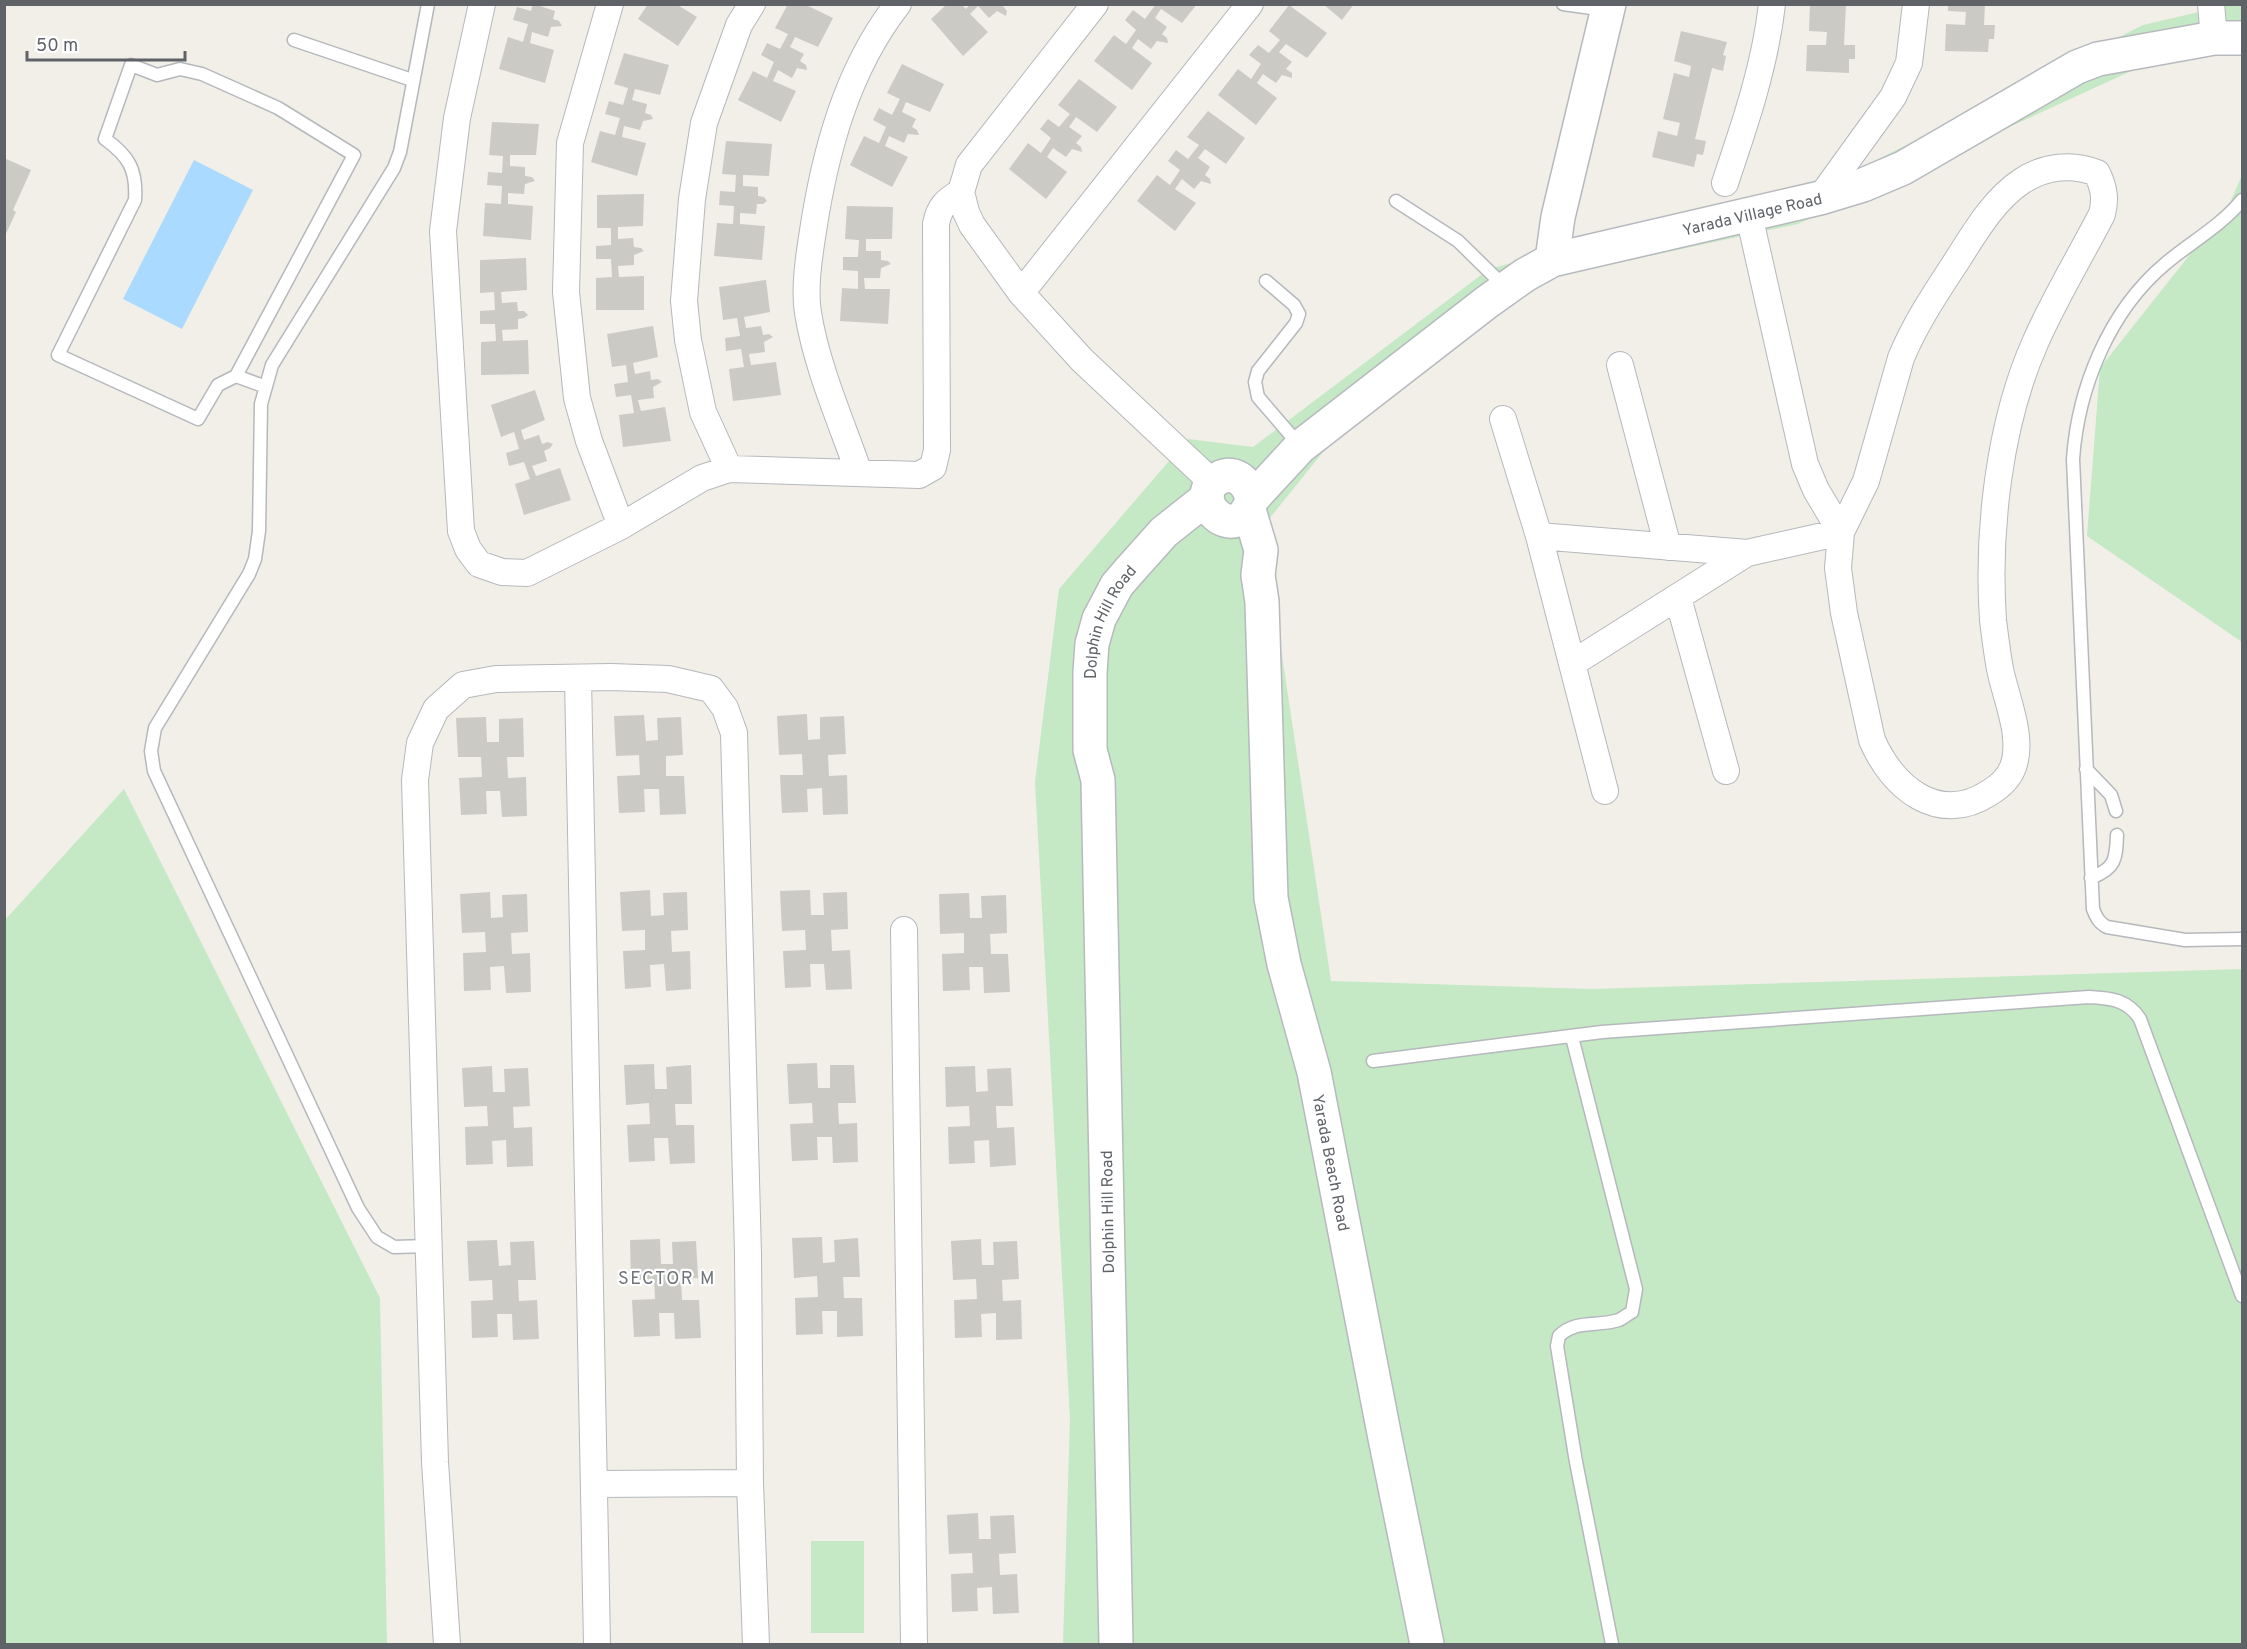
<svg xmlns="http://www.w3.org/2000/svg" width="2247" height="1649" viewBox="0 0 2247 1649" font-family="Overpass,sans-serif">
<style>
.green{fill:#c5e8c5}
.water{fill:#aadaff}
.building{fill:#cccac5}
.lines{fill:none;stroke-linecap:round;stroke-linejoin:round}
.lane-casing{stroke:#b5b8bc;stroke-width:15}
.street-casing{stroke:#b5b8bc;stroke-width:28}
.secondary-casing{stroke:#b6babf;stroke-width:36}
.lane{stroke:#fff;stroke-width:12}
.street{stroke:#fff;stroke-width:26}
.secondary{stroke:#fff;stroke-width:33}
.labels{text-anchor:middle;stroke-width:4.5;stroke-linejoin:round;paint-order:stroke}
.street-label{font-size:16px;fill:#5f6368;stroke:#fff}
.neighbourhood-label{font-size:18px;letter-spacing:1.5px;fill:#70757a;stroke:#fff}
</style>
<rect width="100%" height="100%" fill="#f1efe8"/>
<path class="green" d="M2229,5L2242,6V54L2190,44L1798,224L1556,276L1445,334L1323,452L1269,519L1270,576L1331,981L1592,989L2242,969V1644H1063L1070,1419L1035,782L1059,589L1188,439L1253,447L1489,269L1849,174L2143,25Z
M2242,175V642L2087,536L2100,368L2229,205Z
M124,789L380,1298L387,1644H5V920Z
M811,1541H864V1633H811Z"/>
<path class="water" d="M194,160L253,190L182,329L123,299Z"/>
<path class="building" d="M533,4H541L540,6L555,11L553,19L559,21L562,26L551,27L548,37L532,32L530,43L554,50L545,83L499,69L508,37L523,42L528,24L513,20L517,7L531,11Z
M648,4H676L697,17L678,46L638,19Z
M788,4H804L833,18L818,47L795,37L790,47L804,54L800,61L806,65L807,70L797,68L792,78L778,70L773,81L796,91L781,122L738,100L753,71L767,78L774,62L761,55L767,43L780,49L788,34L775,28Z
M947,4H961L966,9L970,4H1001L1007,11L1006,16L997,11L989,18L978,6L970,14L988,32L963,56L931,19Z
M1156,4H1197L1182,23L1161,9L1155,18L1167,27L1162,34L1167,38L1168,43L1157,41L1151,49L1138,39L1132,48L1152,63L1132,90L1094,61L1114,35L1126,44L1136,30L1125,20L1133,10L1145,19Z
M1323,4H1354L1342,20Z
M1810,4H1846L1844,45H1855V59H1849V73L1806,71L1807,45H1826L1827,32L1809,31Z
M1948,4H1985L1984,25H1995L1994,39H1989L1988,52L1945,51L1946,24L1965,25L1966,12L1948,11Z
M1289,5L1327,33L1307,58L1286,44L1279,52L1292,62L1286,69L1292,73V78L1282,75L1276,83L1263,74L1257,83L1277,98L1256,125L1218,95L1238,69L1251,79L1261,64L1249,55L1258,45L1269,53L1280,40L1269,31Z
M1681,31L1727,42L1723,55L1726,56L1723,71L1712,68L1695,139L1706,141L1703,155L1697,154L1694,167L1652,157L1658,131L1677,136L1680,123L1663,119L1674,73L1689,77L1691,66L1674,61Z
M624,53L669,65L660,95L635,89L632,100L647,104L645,113L651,115L653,119L643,121L640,130L624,126L622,137L646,143L637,176L591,162L600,131L615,135L620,118L605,114L609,101L623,105L628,88L614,84Z
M902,64L944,84L930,112L906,102L902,112L916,119L912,127L917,130L919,135L908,134L904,143L889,136L885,146L908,157L892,187L850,165L864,136L879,143L886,127L873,120L879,108L892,115L900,99L887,93Z
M1079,79L1117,107L1097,132L1076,117L1069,127L1082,136L1076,143L1081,147L1082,152L1072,149L1066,157L1053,148L1047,157L1067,172L1046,199L1009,169L1028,143L1041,153L1051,138L1040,129L1048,119L1059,127L1070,114L1058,105Z
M1208,111L1245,138L1226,164L1205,149L1198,158L1210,167L1205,175L1210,179L1211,184L1201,181L1194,189L1182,179L1175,189L1196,203L1175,231L1137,201L1157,175L1170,185L1180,170L1168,161L1176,150L1188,159L1199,145L1187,137Z
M492,122L539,124L536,155H510V166L525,167V176L532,177L535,181L525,184L524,194L508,193V204L533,206L531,240L483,236L485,203L501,204L502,186L487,185L488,172L502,173L503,156L489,155Z
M726,141L772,144L769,176L743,175V186L758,187V196L764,197L767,201L763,204H757L756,214L740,213V224L765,226L762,260L714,256L717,223L733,224L734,206L719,205L720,191L735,192L736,175L722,174Z
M4,158L31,170L13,210L16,212L4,238Z
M644,194L643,226L618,227V239L633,238L634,247L641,248L644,251L634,255V265L618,266L619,277L644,276V310H596V278L612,277L611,259H596V246L611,245V228H597V195Z
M847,206L893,207L892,239H866V251H881V260L888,261L891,264L881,268L880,278H864L865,289H890L888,324L840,321L842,288L858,289V271L843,270V257H858L859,240L845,239Z
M526,258L527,290L501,292L502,303L517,302L518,311H524L528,315L524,318L518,319V329L502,330L503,341L528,340L529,374L481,375V342L496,341L495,324H480V311L495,310L494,292L480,293V260Z
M766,280L770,312L744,317L746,328L761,326L763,335L769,334L773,337L764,342L765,352L749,354L751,365L776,362L781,395L733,401L729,369L744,367L741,349L726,351L725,338L740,336L737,318L723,320L719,287Z
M653,326L658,357L633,363L635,374L650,371L651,380L658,379L662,382L653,387L654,398L638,400L641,411L665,407L671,441L623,447L619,415L634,413L631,395L616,397L614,384L628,382L626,365L612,367L607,334Z
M535,390L545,420L521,430L524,440L539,435L542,444L548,442L553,444L550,448L544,451L547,461L532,466L536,476L560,468L571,500L524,515L515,484L530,479L524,462L509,466L506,453L519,449L514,432L501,437L491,405Z
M807,714L808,740L820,739V717L844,716L846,754L828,755L829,776L847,775L848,814L823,815L822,788L807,789L808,812L782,813L780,775H803L802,754L779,755L777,716Z
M644,715L646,741L658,740L657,718L681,717L683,755L666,756V776H684L686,814L660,815L659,789H644L645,812L619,813L617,776L640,775L639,755L616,756L614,716Z
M486,717L487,742H499V719L523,718L524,757H507L508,778L526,777L527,816L502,817L500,791H486L487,814L461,815L459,778L482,777L481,757H458L456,718Z
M650,890L651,916L664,915L663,893L687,892L688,930L671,931L672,952L690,951L691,989L666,991L664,964L650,965L651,987L625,989L623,951L645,950V930L622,931L620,892Z
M810,890L811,915H824L823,893L847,892L848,929L831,930L832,951L850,950L852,989L826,990L824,964H810L811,987L785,988L783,951L806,950L805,930L782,931L780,891Z
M490,892L491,918L503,917L502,895L527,894L528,932L511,933L512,954L530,953L531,992L506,993L504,966L490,967L491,990L464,991L463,953L486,952L485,932L462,933L460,894Z
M969,893L970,918H982L981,896L1006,895L1007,933L990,934L991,954H1008L1010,992L984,993L983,967H969L970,990L943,991L942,954L964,953V933L940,934L939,894Z
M817,1063L818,1088H830V1065H854L856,1103H838L839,1124L857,1123L858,1162L833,1163L832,1137H817L818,1160L792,1161L790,1124L813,1123L812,1103L789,1104L787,1064Z
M654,1064L655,1089H667L666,1067L691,1065L692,1104H675L676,1125H694L695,1163L670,1164L668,1138H654L655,1161L629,1162L627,1125L650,1124L649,1103L626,1105L624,1065Z
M492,1066L493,1092H505L504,1069L528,1068L530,1106L513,1107L514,1128L532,1127L533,1166L507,1167L506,1140L492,1141L493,1164L466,1165L465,1127L488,1126L487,1106L464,1107L462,1068Z
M975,1066L976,1092L988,1091L987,1069L1011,1068L1013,1106H996L997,1128L1014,1127L1016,1165L990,1167L989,1140L974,1141L975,1163L949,1164L948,1127L970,1126L969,1106L946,1107L945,1067Z
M822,1237L823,1263L835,1262L834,1240L858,1238L860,1277H843L844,1298H862L863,1336L837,1337V1311H822L823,1334L796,1335L795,1298L818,1297L817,1276L794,1278L792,1238Z
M660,1239L661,1264H673L672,1242L696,1241L698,1278L681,1279L682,1300H699L701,1338L675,1339L674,1313H659L660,1336L634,1337L632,1300L655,1299L654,1279L631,1280L630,1240Z
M981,1239L982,1265H994L993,1242L1017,1241L1019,1279L1002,1280L1003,1301L1021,1300L1022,1339L996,1340V1313L981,1314L982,1337L955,1338L954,1300L977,1299L976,1279L953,1280L951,1241Z
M497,1240L499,1266L511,1265L510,1242L534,1241L536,1280H518L519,1301L537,1300L539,1339L513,1340L512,1314H497L498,1337L472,1338L471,1301L493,1300L492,1280L469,1281L467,1241Z
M978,1513L979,1539H991L990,1516L1014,1515L1016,1553L999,1554L1000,1575L1017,1574L1019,1613L993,1614L992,1587L977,1588L978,1611L952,1612L951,1574L973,1573L972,1553L949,1554L947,1515Z"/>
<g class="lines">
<g class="lane-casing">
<path id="lane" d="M428,4L400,152L394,168L272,365L261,404L259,531L255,559L249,574L155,728L151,751L154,771L358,1208L377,1237L394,1247L429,1246
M1563,4L1606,10
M294,40L412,80
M2242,200C2221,226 2191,242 2165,264C2109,311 2078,388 2073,459L2093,909C2096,917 2099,923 2107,927L2185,940L2242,939
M1396,201L1458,241L1505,287
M1266,281L1294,305L1299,314L1296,323L1258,371L1255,382L1258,397L1300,446
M236,376L354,155L278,108L202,74L180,69L157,75L131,65L105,139C129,156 137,170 135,200L58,355L198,419L218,385L236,376L266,387
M2086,769L2111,795L2116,811
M2091,878C2116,868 2116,859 2117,835
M1572,1037L1636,1289L1632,1312C1628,1314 1623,1318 1619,1320C1598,1327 1576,1319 1559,1336L1557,1346L1576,1462L1612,1644
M1373,1061L1602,1032L2089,997C2111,998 2128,1000 2140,1019L2242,1296"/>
</g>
<g class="street-casing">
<path id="street" d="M482,4L457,118L443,231L461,531L468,549L479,564L502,572L527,573L621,526L702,478L729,469L919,475L933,467L937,450L936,224C939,207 946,201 961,192
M610,4L570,143L566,292L577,398L589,441L621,526
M1095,4L969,165L961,192L966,212L972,225L1021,293L1082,360L1213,483
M2211,4L2214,38
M1725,183C1745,124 1765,66 1772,4
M1820,198L1893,97L1909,63L1916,4
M1021,293L1250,4
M1620,365L1668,547
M1503,419L1539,536L1605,791
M729,469L703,412L688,340L684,301L692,199L704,123L739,25L752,4
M859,473C841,421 817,368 808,313C804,289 809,256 813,231C825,152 847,69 898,4
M1539,536L1747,553
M1678,598L1726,771
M1573,663L1747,553L1841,532L1866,481L1901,358C1915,324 1935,294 1956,262C1974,234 1993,200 2022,181C2045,166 2072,163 2097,173C2104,188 2106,199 2102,214C2080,257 2054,299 2035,343C1999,424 1987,532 1993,620C1995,636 1997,653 2000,669C2006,699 2024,737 2013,767C2009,778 1999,787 1989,793C1938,826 1892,787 1872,740L1844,613L1838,568L1841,532L1816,490L1805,464L1749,215
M578,678L597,1644
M904,930L914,1644
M594,1484L750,1483
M447,1644L435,1462L415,780L420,743L436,709L463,685L496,679L611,677L668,679L711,689L725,708L734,733L748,1254L750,1483L756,1644"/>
</g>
<g class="secondary-casing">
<g id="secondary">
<path d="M1552,260L1558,217L1609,4"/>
<path id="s1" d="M1252,499C1249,484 1236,469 1219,478C1183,498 1238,551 1252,499L1300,447L1487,302L1525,275L1552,260L1820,198L1863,185L1903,168L2077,67L2098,59L2214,38H2242"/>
<path id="s2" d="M1249,510L1261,550L1258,575L1262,602L1271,898L1284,964L1314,1072L1385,1438L1427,1644"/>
<path id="s3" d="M1116,1644L1098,780L1090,750V672L1092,644L1099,619L1117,585L1130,570L1164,532L1207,498"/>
</g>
</g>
<use href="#lane" class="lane"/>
<use href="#street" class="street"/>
<use href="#secondary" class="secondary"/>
</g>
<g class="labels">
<g class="street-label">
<text dy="6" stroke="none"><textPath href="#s1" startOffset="730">Yarada Village Road</textPath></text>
<text dy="6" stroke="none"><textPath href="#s3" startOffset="1028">Dolphin Hill Road</textPath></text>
<text dy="6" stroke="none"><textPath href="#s2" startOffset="662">Yarada Beach Road</textPath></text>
<text transform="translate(1107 1212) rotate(-91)" y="6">Dolphin Hill Road</text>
</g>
<g class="neighbourhood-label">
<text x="667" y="1284">SECTOR M</text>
</g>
</g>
<rect width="2247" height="1649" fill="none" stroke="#5f6368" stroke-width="12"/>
<path d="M27 51v9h158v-9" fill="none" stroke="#5f6368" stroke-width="3"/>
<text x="36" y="51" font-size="18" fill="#5f6368" stroke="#ffffff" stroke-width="4.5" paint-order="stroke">50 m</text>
</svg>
